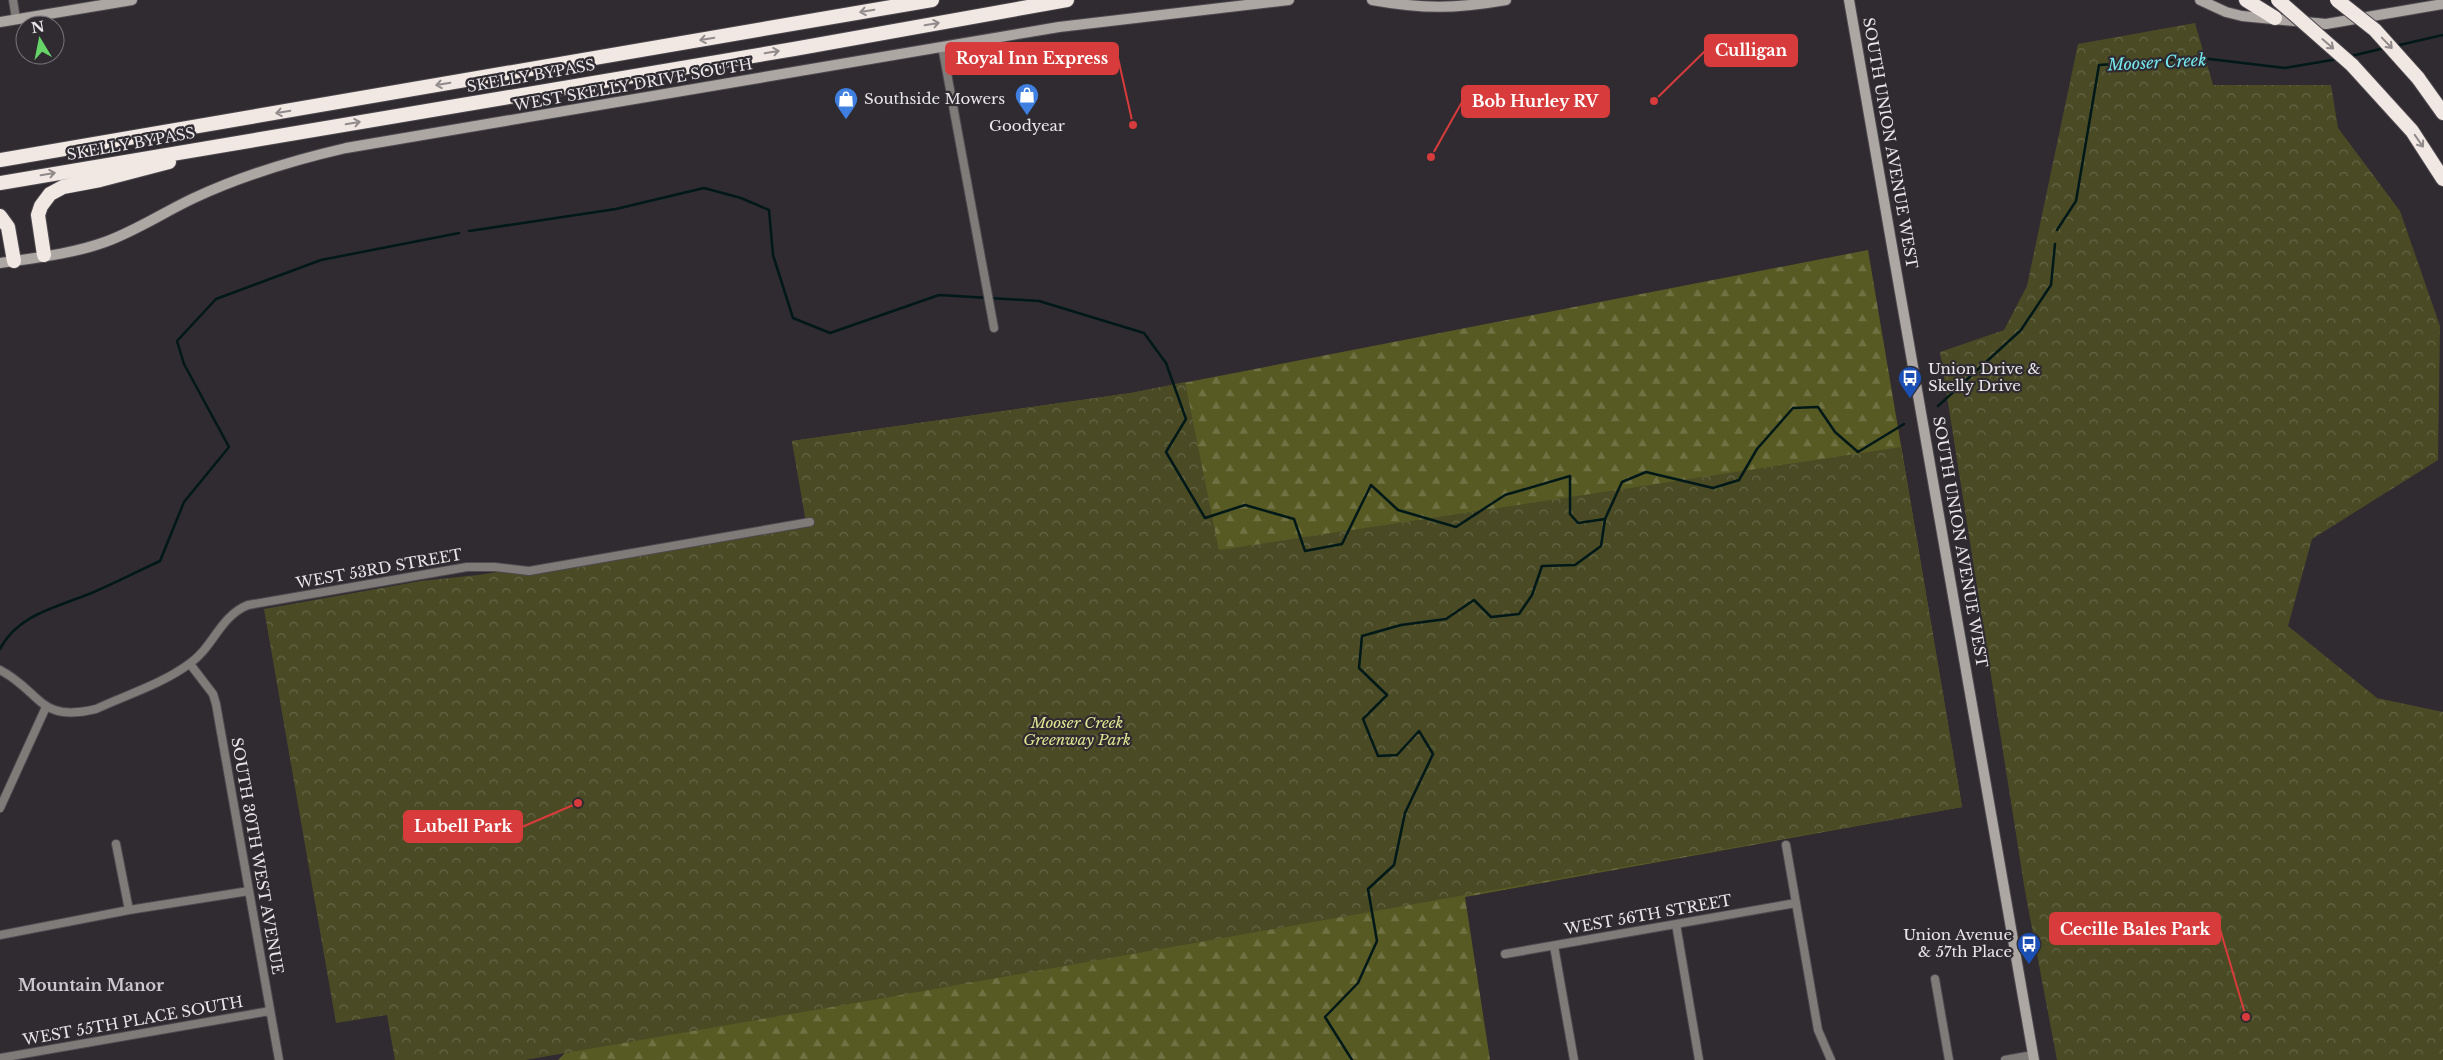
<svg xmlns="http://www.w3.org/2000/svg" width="2443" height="1060" viewBox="0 0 2443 1060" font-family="'Libre Baskerville',serif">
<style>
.forest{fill:url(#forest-firs)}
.park{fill:url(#park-crowns)}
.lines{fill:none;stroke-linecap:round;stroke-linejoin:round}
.stream{stroke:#011819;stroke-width:2.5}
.street-casing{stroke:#4d494e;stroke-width:10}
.secondary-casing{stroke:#4d494e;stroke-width:12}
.highway-casing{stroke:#4d494e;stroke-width:16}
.street{stroke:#7e7b79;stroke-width:8}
.secondary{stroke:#ada7a4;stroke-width:10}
.highway{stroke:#f1e8e4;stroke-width:14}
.highway-bridge-casing{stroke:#4d494e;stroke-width:16;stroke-linecap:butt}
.highway-bridge{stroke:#f1e8e4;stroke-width:14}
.oneway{stroke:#908a8a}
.labels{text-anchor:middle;stroke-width:4.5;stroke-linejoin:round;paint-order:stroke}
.street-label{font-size:15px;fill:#e8e6e9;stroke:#2f2b31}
.poi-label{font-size:15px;fill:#e8e6e9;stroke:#2f2b31;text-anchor:start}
.park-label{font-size:15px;font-style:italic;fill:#e1e591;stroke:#2f2b31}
.water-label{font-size:16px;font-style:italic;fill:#74eaf0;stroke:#2f2b31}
.neighbourhood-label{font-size:16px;font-weight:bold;fill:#cdc8cf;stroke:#2f2b31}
.leader{fill:none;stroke:#d83b3b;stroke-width:2}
.callout-dot{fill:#d83b3b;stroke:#2f2b31;stroke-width:2}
.callout{fill:#d83b3b;stroke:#d83b3b;stroke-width:2}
.callout-label{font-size:16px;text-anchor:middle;font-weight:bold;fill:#fff}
</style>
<defs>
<pattern id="forest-firs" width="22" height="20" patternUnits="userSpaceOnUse" patternTransform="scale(1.25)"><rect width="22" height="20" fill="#585a23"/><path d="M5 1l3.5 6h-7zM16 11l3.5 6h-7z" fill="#707243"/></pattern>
<pattern id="park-crowns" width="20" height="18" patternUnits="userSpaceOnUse" patternTransform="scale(1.25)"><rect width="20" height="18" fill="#4a4b25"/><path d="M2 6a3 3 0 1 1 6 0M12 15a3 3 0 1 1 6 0" fill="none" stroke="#646545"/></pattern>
</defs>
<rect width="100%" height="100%" fill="#2f2b31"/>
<path class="forest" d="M1868,250L1962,807L1465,897L1490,1060H558L614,1004L809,531L792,441L1131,393Z"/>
<path class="park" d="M2195,23L2213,85H2331L2338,128L2400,211L2440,326L2438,460L2312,539L2288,626L2377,698L2443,712V1060H2057L2025,891L1940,352L2004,330L2027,286L2078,44Z
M1185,382L1219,550L1901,447L1962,807L890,997L525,1060H395L387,1015L336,1023L264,609L421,581L478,575L806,523L792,441L1131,393Z"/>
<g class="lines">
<path class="stream" d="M2395,46L2443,35
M2351,56L2385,48
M2057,230L2076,201L2099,65L2201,58L2285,68L2338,59
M469,231L616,209L704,188L741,198L769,210L773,255L793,318L830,333L939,295L1039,301L1144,333L1166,363L1186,419L1166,452L1205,518L1245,505L1294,519L1305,551L1342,544L1371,485L1398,510L1456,527L1505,495L1570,476V514L1578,523L1605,519
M1938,406L2021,330L2051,285L2055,244
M0,649C17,615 57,607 89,594C113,584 136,572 160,561L184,502L229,447L184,364L177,341L216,299L321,260L459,233
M1352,1060L1325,1017L1358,983L1377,941L1368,889L1394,865L1405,813L1433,754L1419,731L1397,755L1378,756L1363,719L1387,695L1359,668L1362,636L1401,625L1446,619L1474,600L1491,617L1519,614L1532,595L1542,566L1575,565L1601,546L1605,519L1622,482L1646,472L1713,488L1739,480L1757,449L1793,408L1818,407L1835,432L1858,452L1904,424"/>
<g class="street-casing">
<path id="street" d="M13,0L16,19
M942,46L994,328
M190,664L213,694L216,704L279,1060
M0,670C42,692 38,723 96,709C126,695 162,684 189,664C213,648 220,616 248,605L467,567H495L529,571L810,522
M0,808L46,707
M116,844L129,910
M1786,845L1818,1030L1831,1060
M1676,924L1699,1060
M0,935L129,910L249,891
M1554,946L1574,1060
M1505,954L1796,903
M1935,979L1949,1060
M0,1058L270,1011
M2005,1060L2033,1055"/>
</g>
<g class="secondary-casing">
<path id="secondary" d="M1372,0C1423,9 1454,9 1506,0
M1849,0L2034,1060
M2200,0L2226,12L2242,16L2326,24L2443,4
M0,22L132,0
M0,263C34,258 72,254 105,242C136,231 164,212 194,198C243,175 294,160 346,148L1059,27L1289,0"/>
</g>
<g class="highway-casing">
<path id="highway" d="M2246,0L2275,18
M2352,65L2412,131L2443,179
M2418,78L2443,113
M0,160L932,0
M0,183L794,49L1067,0
M0,216L8,227L14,261
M44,255L38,215L41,206L50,194L63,187L100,180L169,162"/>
</g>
<use href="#street" class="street"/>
<use href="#secondary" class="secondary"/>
<use href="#highway" class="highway"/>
<g class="highway-bridge-casing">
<path id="highway-bridge" d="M2278,0L2352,65
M2337,0L2375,30L2418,78"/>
</g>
<use href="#highway-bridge" class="highway-bridge"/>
</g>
<defs><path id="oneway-shaft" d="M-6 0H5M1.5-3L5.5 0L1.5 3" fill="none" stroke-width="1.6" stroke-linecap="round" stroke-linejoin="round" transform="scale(1.25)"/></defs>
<g class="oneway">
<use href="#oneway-shaft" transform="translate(867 11) rotate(170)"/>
<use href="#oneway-shaft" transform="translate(932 24) rotate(-10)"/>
<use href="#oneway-shaft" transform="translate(707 39) rotate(170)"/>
<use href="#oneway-shaft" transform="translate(2387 43) rotate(46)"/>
<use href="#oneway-shaft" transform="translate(2328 44) rotate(41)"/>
<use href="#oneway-shaft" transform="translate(772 52) rotate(-10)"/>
<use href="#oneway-shaft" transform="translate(443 84) rotate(170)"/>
<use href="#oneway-shaft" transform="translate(283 112) rotate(170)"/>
<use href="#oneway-shaft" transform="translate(353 123) rotate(-10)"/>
<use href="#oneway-shaft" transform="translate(2419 141) rotate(55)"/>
<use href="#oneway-shaft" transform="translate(48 174) rotate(-10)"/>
</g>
<defs>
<g id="shop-pin" transform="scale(1.25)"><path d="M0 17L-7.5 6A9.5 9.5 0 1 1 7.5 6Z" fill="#3f7fe0" stroke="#2f2b31"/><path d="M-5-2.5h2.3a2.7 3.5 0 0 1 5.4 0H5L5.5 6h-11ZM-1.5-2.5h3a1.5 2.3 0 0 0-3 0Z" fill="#fff"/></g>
<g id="bus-pin" transform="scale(1.25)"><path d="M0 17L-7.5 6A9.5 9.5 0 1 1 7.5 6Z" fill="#1a4fb4" stroke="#2f2b31"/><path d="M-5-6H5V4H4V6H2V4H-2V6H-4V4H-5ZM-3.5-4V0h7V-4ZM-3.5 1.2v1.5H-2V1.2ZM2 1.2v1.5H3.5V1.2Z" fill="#fff"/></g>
</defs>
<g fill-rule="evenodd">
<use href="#shop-pin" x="1027" y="95"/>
<use href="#shop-pin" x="846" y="99"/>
<use href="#bus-pin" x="1910" y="378"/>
<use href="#bus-pin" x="2029" y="944"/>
</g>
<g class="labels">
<g class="street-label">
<text transform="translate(531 76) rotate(-10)" y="5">SKELLY BYPASS</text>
<text transform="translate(633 85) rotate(-10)" y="5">WEST SKELLY DRIVE SOUTH</text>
<text transform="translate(1890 143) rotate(80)" y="5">SOUTH UNION AVENUE WEST</text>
<text transform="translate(131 144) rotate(-10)" y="5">SKELLY BYPASS</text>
<text transform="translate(1960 542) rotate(80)" y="5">SOUTH UNION AVENUE WEST</text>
<text transform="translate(379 569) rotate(-10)" y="5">WEST 53RD STREET</text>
<text transform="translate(257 856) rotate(80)" y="5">SOUTH 30TH WEST AVENUE</text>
<text transform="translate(1648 915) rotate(-10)" y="5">WEST 56TH STREET</text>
<text transform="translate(133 1021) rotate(-10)" y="5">WEST 55TH PLACE SOUTH</text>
</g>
<g class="poi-label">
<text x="864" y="104">Southside Mowers</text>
<text x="1027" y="131" text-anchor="middle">Goodyear</text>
<text x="1928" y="374">Union Drive &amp;<tspan x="1928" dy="17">Skelly Drive</tspan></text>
<text x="2012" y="940" text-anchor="end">Union Avenue<tspan x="2012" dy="17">&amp; 57th Place</tspan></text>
</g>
<g class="park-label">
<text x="1077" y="728">Mooser Creek<tspan x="1077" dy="17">Greenway Park</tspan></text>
</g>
<g class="water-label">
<text transform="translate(2157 62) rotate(-3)" y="6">Mooser Creek</text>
</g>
<g class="neighbourhood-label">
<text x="91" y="991">Mountain Manor</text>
</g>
</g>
<path class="leader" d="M1654 101L1705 51M1133 125L1118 58M1431 157L1462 102M578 803L522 827M2246 1017L2220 929"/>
<g class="callout-dot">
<circle cx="1654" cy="101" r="5"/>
<circle cx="1133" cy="125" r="5"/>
<circle cx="1431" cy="157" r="5"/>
<circle cx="578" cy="803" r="5"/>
<circle cx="2246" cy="1017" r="5"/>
</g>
<g class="callout">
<rect x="1705" y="35" width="92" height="31" rx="5"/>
<rect x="946" y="43" width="172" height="31" rx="5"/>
<rect x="1462" y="86" width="147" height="31" rx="5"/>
<rect x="404" y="811" width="118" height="31" rx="5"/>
<rect x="2050" y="913" width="170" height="31" rx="5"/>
</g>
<g class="callout-label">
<text x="1751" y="56">Culligan</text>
<text x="1032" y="64">Royal Inn Express</text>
<text x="1535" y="107">Bob Hurley RV</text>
<text x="463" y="832">Lubell Park</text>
<text x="2135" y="935">Cecille Bales Park</text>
</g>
<g transform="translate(40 40) rotate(350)"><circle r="24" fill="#2f2b31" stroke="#79767b"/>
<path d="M0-4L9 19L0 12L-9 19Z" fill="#66d467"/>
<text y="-8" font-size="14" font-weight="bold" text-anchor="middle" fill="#e8e6e9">N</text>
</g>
</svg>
